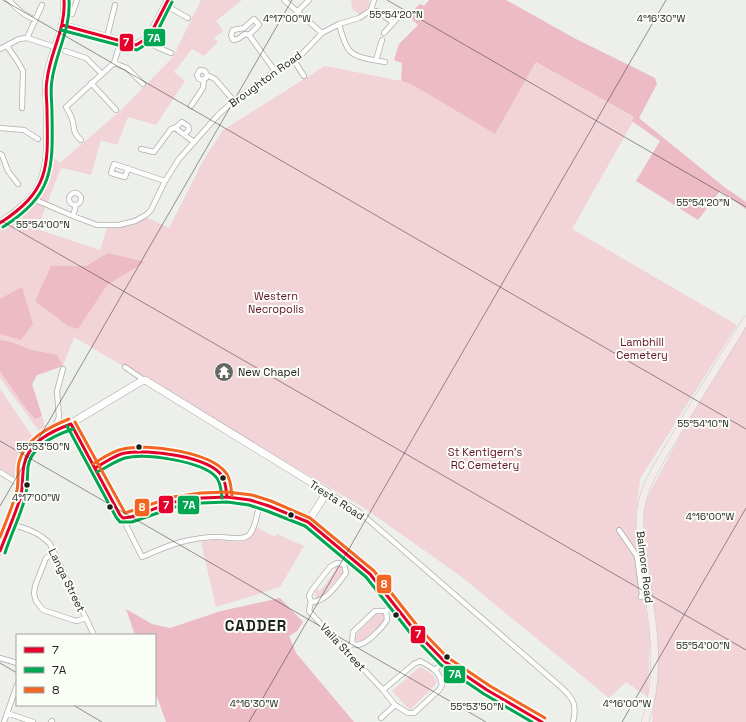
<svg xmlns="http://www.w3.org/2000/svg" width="746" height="722" viewBox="0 0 746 722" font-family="'Space Grotesk',sans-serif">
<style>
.green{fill:#f1d3d8}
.forest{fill:#edbbc6}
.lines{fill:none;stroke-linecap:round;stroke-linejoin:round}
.street-casing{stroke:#aeafac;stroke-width:6}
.secondary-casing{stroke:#aeafac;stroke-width:8}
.primary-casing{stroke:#c7c8c6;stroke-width:8}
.street{stroke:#fcfdfc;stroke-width:4.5}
.secondary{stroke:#fcfdfc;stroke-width:7}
.primary{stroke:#f4ebed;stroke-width:7}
.bus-1-casing{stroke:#fbfdf7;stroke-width:6}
.bus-2-casing{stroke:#fbfdf7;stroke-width:6}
.bus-3-casing{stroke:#fbfdf7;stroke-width:6}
.bus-1{stroke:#e4002b;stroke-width:3}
.bus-2{stroke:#00a651;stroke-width:3}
.bus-3{stroke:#f26522;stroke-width:3}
.ticks{fill:none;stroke:#1e1f1d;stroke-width:1;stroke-opacity:0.45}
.bus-dot{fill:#1e1f1d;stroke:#fbfdf7;stroke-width:1.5}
.labels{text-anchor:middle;stroke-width:4;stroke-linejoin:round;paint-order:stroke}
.street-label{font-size:11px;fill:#1e1f1d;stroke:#fbfdf7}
.park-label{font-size:11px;fill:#63122f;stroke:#fbfdf7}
.poi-label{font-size:11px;fill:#1e1f1d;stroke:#fbfdf7;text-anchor:start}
.district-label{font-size:15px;font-weight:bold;letter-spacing:1px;fill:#1e1f1d;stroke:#fbfdf7}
.ticks-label{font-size:10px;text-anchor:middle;fill:#1e1f1d;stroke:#fbfdf7;stroke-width:4;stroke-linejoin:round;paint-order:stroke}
.line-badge{stroke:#fbfdf7;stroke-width:1.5}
.badge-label{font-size:11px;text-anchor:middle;font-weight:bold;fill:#fff}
</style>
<rect width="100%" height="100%" fill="#edefeb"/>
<path class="green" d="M201,0H242L216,21L223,31L214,38L218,42L204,56L192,49L174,72L185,81L156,125L128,117L117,145L101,140L91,175L63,168L60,170L37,229L100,250L107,228L129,226L146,217L169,228L203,161L223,130L325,66L401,81L411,84L495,134L536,62L635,118L572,229L737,325L640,479L636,515L637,548L650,636L648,697L626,682L609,698L463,578L366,509L74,337L63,366L37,375L32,384L45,425L49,430L42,435L0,378V219L26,198L35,193L46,175L52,156L60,163L121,110L173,57Z
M351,0H369V7L360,15L352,9Z
M746,326V722H652L657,674L651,587L643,530V508L649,496V494L689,419Z
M0,389L35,440C22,453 22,459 18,476L16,478L0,468Z
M256,527L275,537L277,534L304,546L280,587L216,607L201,542C206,541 212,540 217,540C235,541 248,548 256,527Z
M339,564L343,566V573L319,599H316L315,592L317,589L320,591L336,570L334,568L336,565Z
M381,613H383L385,621L362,641H357L355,640V636L376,614Z
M420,667C429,671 434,674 437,683L410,710L392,691Z"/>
<path class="forest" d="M429,0H506L576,39L655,78L657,84L639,118L723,186L746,202V209L720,191L698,220L636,181L660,141L632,121L634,117L536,62L495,134L411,84L401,81L402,63L394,60L399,44L418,25L408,15L420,4L424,6Z
M108,253L145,262L107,285L78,329L68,326L35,301L51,266H86Z
M22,287L33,324L21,340L0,334V299Z
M0,340L11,342L32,350L57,355L63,366L37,375L32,384L42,416L35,419L25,407L0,371Z
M280,598L303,622L297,631L289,636L296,653L354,722H166L155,691V635H135L126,609L152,624L170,628L221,611Z"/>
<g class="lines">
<g class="street-casing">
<path id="street" d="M9,0C17,10 24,15 35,20
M284,0L322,33
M165,5L188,18
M371,10L379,12L392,22
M297,12L309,0
M72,14L77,0
M339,24C341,32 344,43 349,50C357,59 374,60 385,62
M384,33L401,14
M249,35L259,25L254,19L244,28L233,30L231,35L233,40L238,39L245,34L249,35L275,71
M107,37L115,5
M27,38L42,5
M146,40L157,47L171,53
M7,46L18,62L23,71L22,108
M0,49L19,39L27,38L55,47
M65,51L86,58L102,74
M293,59L304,76
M376,60L382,40
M114,63L127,68L143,84
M207,75L206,78L202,80L199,79L197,75L200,70L205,71L207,75L215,79L234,101
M91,83L116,110
M191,106L203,88L204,80
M0,128L24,130L38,139
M175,128L182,122L188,126L189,130L184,135
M81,140C72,132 75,129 72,119C71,115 68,111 66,107L114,63L121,41
M141,149L154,152L171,129L175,128L194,142
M0,154L2,155L8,171L18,184
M128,168L125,177L111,173L114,164L165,181
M69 199a6 6 0 1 1 12 0a6 6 0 1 1-12 0Z
M31,198L73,216L97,225H119L135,221L146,215L151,210L165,181L179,159L219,114L234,101L275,71L302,54L322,33L339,24L359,18L371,10L374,0
M73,216L76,205
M125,367L144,380
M71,424L120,515L125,518L126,525L142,557C169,545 189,537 219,537C227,537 242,541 249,535C256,528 257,512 260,503
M53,432L59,417L57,391L63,369
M95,468C105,463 115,455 126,453C152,449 176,454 201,463C208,466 217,469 222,476C226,482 226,490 227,497
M0,472L22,486
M327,492L355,509L364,516L562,688C574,699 577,706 573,722
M125,518C142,517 157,505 174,502C225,491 262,501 308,522
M10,524C25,528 39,532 50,544L94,635
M619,530L637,556L642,594L641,597
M54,553L46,558L35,586L34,594L36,601L43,610L73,620L77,621L86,618
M344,564L337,563L330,567L312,590L309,596L311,602L309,611L383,690L395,705L408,713H414L439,690L442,685C440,671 431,667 420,661L414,664L383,690
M311,602C326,602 337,585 346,573L344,564
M352,644C353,644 357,645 358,645C367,644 383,627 387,620L386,611
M346,650L352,644L353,632L375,611H386L394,604
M0,658L17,663
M435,670L444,661
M7,713L33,722
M381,718L395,705
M4,722L17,685
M51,722L52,721"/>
</g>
<g class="secondary-casing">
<path id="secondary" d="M62,25L136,45L149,37L168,0
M0,223C11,216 22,208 31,198C52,174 47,137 47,107C47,97 45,86 47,77C51,51 68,26 64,0
M0,551L21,491L23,465L27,453L30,448L50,434L71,424L75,421L140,382L145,380L327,492L308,522C334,541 360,562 380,587C397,606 410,628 428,646C461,678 502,699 542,722"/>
</g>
<g class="primary-casing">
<path id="primary" d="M645,722C662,674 653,622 645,572C643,555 639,537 640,518C641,487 661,460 677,433C699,395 723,358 746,320"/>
</g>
<use href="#street" class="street"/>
<use href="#secondary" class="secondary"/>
<use href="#primary" class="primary"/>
<g class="bus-1-casing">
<path id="bus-1" d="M62,25L136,45L149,37L168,0
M0,223C51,190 48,166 47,110C47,100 45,90 47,80C50,52 66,29 64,0
M71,424L120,515L123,518L131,517L174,502L202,498L227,497L250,500L269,506L308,522L370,574L415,631L444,661L487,690L542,722
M95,468C105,463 114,455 125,453C147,449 209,456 222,476C226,482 226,490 227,497
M0,551C7,533 15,515 21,496C23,485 22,475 24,465C28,442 52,431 71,424"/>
</g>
<g class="bus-2-casing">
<path id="bus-2" d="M61,30L137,50L153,40L172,2
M3,227C54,194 53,169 52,113C52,102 50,90 52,80C56,52 71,29 69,0
M67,426L116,517L120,522H132L175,507L202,503L227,502L249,505L267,511L305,526L366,577L411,634L441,665L484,694L532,722
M97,472C106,468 115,461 125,458C145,453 202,461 216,477C221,482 221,491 222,498
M5,553C11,534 20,517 25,498C28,487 27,478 28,467C31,446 55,435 73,429"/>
</g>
<g class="bus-3-casing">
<path id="bus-3" d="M75,422L125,513L173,497L201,493L227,492L252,495L271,501L310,518L374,571L419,628L447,657L490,686L545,718
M93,464C103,458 112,451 123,449C147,443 211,452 226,473C231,479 231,488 232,496
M0,537C6,521 13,506 17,490C19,481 17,471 19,462C25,439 49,427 69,419"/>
</g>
<use href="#bus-1" class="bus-1"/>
<use href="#bus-2" class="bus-2"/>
<use href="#bus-3" class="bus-3"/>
</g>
<path class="ticks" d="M3,0L746,429M387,0L746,207M0,220L746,650M0,441L486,722M0,506L292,0M0,663L17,673M73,705L102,722M249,722L666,0M622,722L746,508"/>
<defs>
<g id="temple-disc" transform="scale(1)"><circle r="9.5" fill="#666865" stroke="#fbfdf7"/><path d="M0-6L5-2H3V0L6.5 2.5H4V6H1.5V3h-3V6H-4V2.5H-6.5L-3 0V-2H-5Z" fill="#fff"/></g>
</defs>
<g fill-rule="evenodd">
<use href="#temple-disc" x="224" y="372"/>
</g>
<g class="bus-dot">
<circle cx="139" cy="447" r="3.5"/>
<circle cx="223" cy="478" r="3.5"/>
<circle cx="27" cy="485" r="3.5"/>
<circle cx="110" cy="507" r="3.5"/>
<circle cx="291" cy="515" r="3.5"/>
<circle cx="396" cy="615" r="3.5"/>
<circle cx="447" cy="657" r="3.5"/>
</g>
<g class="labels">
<g class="street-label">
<text transform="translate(265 79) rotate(-36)" y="4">Broughton Road</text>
<text transform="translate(337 500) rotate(33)" y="4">Tresta Road</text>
<text transform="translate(645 567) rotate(83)" y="4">Balmore Road</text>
<text transform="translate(67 580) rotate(64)" y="4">Langa Street</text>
<text transform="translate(343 647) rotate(47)" y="4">Vaila Street</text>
</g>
<g class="park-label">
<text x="276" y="300">Western<tspan x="276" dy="13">Necropolis</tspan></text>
<text x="642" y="346">Lambhill<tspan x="642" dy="13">Cemetery</tspan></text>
<text x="485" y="456">St Kentigern's<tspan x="485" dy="13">RC Cemetery</tspan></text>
</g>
<g class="poi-label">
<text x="238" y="376">New Chapel</text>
</g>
<g class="district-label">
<text x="256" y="631">CADDER</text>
</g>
</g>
<g class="ticks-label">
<text x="396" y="18">55°54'20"N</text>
<text x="287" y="22">4°17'00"W</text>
<text x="661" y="22">4°16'30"W</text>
<text x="703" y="206">55°54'20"N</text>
<text x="43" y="228">55°54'00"N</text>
<text x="703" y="427">55°54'10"N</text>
<text x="43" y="450">55°53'50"N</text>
<text x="36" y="501">4°17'00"W</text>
<text x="710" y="520">4°16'00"W</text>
<text x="703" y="649">55°54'00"N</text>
<text x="254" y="707">4°16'30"W</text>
<text x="627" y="707">4°16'00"W</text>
<text x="477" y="710">55°53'50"N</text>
</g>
<g class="line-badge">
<rect x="143" y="28" width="23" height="19" rx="4" fill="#00a651"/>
<rect x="119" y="33" width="15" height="19" rx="4" fill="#e4002b"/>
<rect x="158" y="495" width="16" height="19" rx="4" fill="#e4002b"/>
<rect x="177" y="495" width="23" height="20" rx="4" fill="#00a651"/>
<rect x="134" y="498" width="16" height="19" rx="4" fill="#f26522"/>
<rect x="376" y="574" width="16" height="20" rx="4" fill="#f26522"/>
<rect x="410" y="625" width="16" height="19" rx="4" fill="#e4002b"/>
<rect x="443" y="665" width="23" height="19" rx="4" fill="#00a651"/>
</g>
<g class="badge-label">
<text x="154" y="42">7A</text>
<text x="126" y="46">7</text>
<text x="166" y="509">7</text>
<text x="189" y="509">7A</text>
<text x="142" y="511">8</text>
<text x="384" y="588">8</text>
<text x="418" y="638">7</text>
<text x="455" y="678">7A</text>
</g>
<rect x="16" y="634" width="140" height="72" fill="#fbfdf7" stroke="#a3a4a0"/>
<rect x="24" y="647" width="20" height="6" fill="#e4002b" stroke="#a3a4a0"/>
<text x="52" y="654" font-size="12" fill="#1e1f1d">7</text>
<rect x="24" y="667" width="20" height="6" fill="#00a651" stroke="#a3a4a0"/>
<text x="52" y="674" font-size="12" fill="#1e1f1d">7A</text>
<rect x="24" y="687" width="20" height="6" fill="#f26522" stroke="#a3a4a0"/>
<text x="52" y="694" font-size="12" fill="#1e1f1d">8</text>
</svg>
